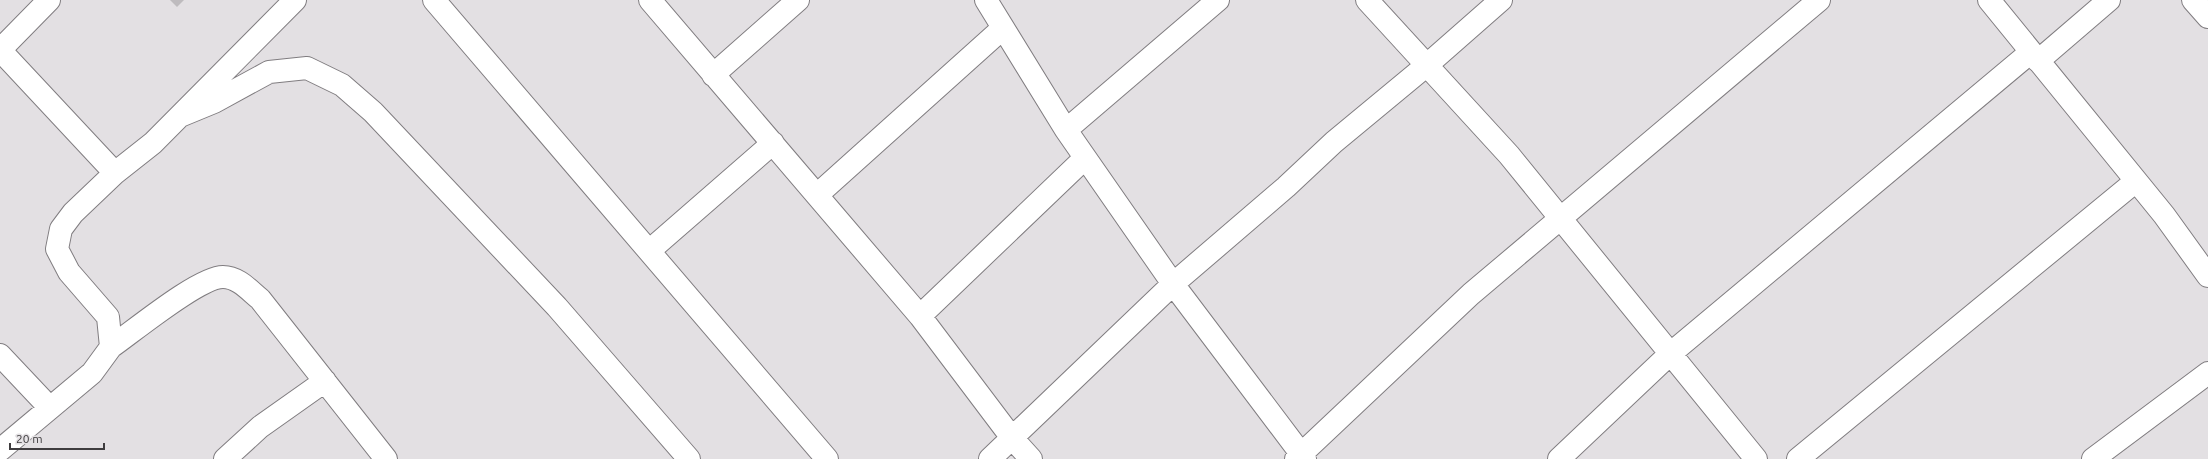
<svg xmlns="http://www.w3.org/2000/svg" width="2208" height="459" viewBox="0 0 2208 459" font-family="Ubuntu,sans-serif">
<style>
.building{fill:#bebbbe}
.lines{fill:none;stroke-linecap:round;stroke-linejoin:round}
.minor-casing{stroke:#807d80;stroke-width:24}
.minor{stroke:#fff;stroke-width:22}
</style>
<rect width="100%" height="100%" fill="#e3e0e3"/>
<path class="building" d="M170,0H184L177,7Z"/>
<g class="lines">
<g class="minor-casing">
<path id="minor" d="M434,0L827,459
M650,0L920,316L1012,438L1031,459
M986,0L1066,130L1173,284L1305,459
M1367,0L1509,155L1756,459
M1989,0L2164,215L2208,276
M2193,0L2208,17
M0,50L115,173
M0,50L49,0
M2038,61L2109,0
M713,75L798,0
M180,116L214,102L269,72L307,68L342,85L373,112L557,307L689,459
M1066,130L1218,0
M817,195L1003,28
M649,251L773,143
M920,316L1085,158
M111,347C134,331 199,277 223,277C238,277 249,290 260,299L386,459
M0,355L50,408
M0,450L92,373L111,347L108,317L69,272L57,249L61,229L73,213L115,173L153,143L295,0
M225,459L260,427L325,381
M990,459L1173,284L1286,187L1334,142L1427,65L1501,0
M1296,459L1471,294L1819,0
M1559,459L1670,354L2031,52
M1798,459L2136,181
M2093,459L2208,373"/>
</g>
<use href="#minor" class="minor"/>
</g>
<path d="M10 443v6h94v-6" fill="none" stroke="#3e3c3e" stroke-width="2"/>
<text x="16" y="443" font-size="12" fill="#3e3c3e" stroke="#e3e0e3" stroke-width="3" paint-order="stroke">20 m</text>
</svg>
